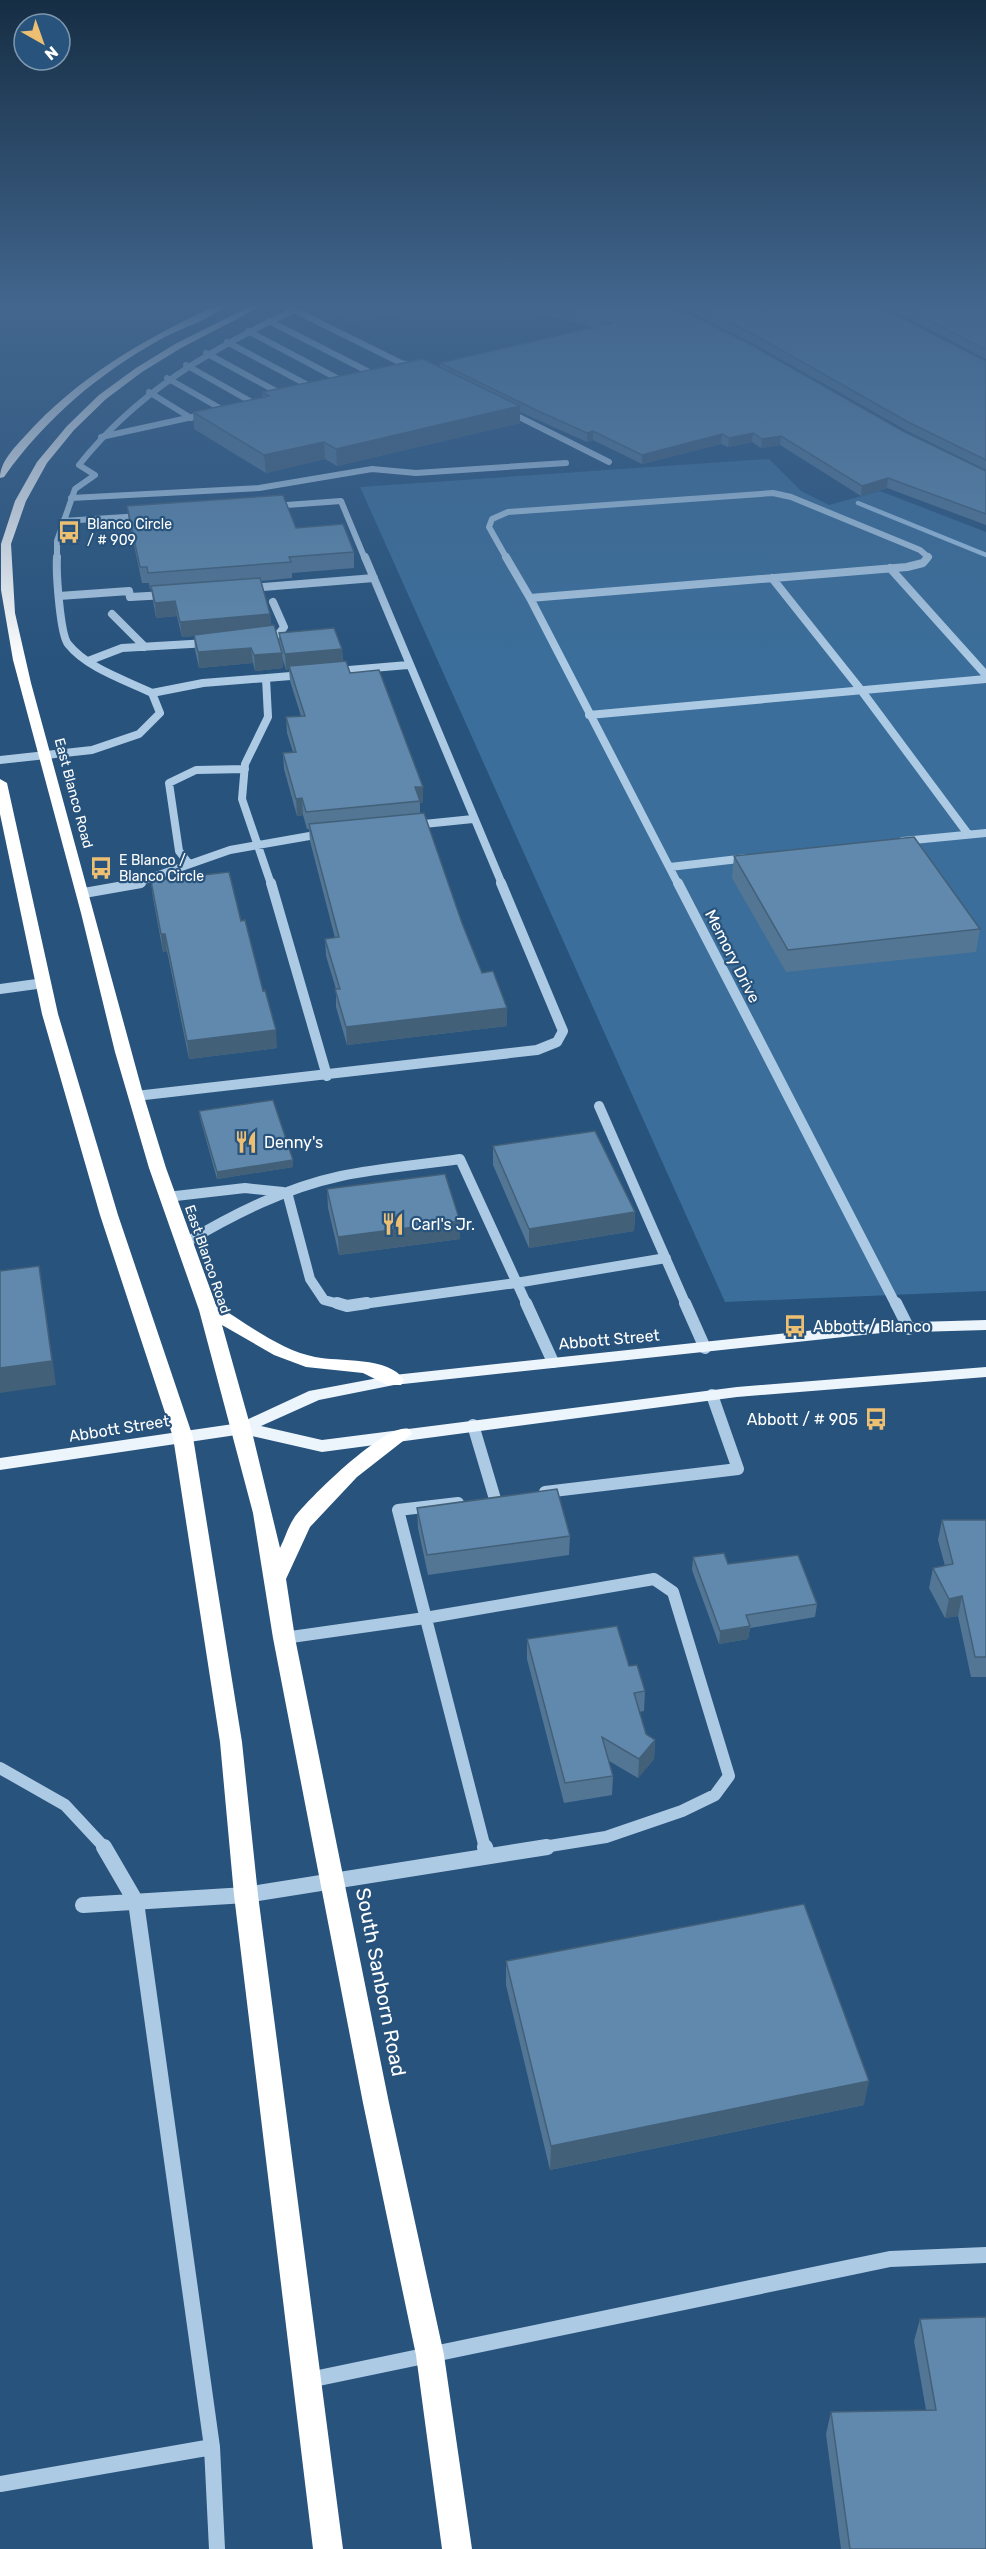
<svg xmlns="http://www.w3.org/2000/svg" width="986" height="2549" viewBox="0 0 986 2549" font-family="Rubik,sans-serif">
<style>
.green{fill:#3b6e9a}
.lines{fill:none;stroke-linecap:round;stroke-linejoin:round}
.stream{stroke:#a1c6e5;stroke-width:4.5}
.minor-far4{stroke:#adcae4;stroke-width:6}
.minor-far3{stroke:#adcae4;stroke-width:8}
.minor-far2{stroke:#adcae4;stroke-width:10}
.minor-far1{stroke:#adcae4;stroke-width:12}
.minor{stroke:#adcae4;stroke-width:16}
.major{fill:#ecf4fc;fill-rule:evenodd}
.highway{fill:#fff;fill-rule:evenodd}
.wall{fill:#537695}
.shaded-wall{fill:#436079}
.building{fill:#6089ad;stroke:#436079;stroke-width:1.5}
.labels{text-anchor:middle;stroke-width:4.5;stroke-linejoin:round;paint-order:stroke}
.far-poi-label{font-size:14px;fill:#fff;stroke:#28537c;text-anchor:start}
.far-street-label{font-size:14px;fill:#fff;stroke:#28537c}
.street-label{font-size:16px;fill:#fff;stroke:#28537c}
.poi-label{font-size:16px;fill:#fff;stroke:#28537c;text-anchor:start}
.near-street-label{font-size:20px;fill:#fff;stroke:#28537c}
</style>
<rect width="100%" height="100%" fill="#28537c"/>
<path class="green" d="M769,459L801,491L829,505L880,491L986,532V1291L725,1302L360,487Z"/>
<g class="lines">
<path class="stream" d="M858,503L986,555"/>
<path class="minor-far4" d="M269,321L379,377
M248,331L346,383
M227,342L317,390
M206,353L285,396
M186,365L255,404
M167,378L225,411
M149,392L191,418
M509,412L609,462
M101,437L206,414
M71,498L259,488L372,469L416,473L566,463
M273,506L341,501L365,559
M63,521L141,516
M57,559V541L75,489L95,475L79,465C137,392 211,349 294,310L401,363L414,366
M507,559L489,527L492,519L508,512L773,493L791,497L920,550L928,557L927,559"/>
<path class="minor-far3" d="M365,557L502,884
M506,557L530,598
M890,568L986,675
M772,578L861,690L968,834
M251,588L374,578
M59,596L129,591L130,597L166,595
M530,598L678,884
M530,598L907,567L923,563L928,557
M112,614L145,647
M262,636L279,634L284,627L273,602
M88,661L122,648L208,643
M337,671L408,665
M266,678L268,717L245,764L242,799L271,884
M152,693L203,683L303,675
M589,715L986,679
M0,760L92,750L139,734L160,713L152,693C125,680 87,668 68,644C60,634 56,572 57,557
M414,825L473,819
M903,841L986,833
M189,864L179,851L169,783L196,770L245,769
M670,867L747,858
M133,884L230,850L321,834"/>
<path class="minor-far2" d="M271,883L327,1076
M678,883L896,1305
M84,893L141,883
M0,989L44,983
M136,1096L537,1050L557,1042L563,1031L501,883
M599,1106L686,1305
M287,1192L310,1279L324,1300L343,1305
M167,1197L245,1188L283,1192
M185,1243C234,1214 285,1188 341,1176C380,1168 420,1165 460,1159L527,1305
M356,1305L516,1283L666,1258"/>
<path class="minor-far1" d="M337,1303L347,1306L367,1303
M526,1303L553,1362
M685,1303L705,1348
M896,1303L909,1329
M473,1425L495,1499
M545,1492L738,1469L712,1395
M458,1503L398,1510L485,1848
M284,1638L425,1618L654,1579L673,1592L729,1776L715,1795L682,1811L606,1837L537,1848
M0,1768L65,1805L105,1848"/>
<path class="minor" d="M104,1847L136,1902L212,2447L217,2549
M485,1847L487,1855
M83,1905L246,1895L547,1847
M309,2380L890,2259L986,2255
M0,2484L212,2447"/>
<path class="major" d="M986,1320V1330L881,1333L394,1385L319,1400L261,1426L322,1440L737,1387L986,1367V1377L737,1397L322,1452L243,1434L0,1470V1458L240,1423L309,1391L394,1375L881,1323Z"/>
<path class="highway" d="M215,306H226C209,320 181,328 161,339C98,374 46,418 4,477L0,478C0,462 14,448 25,436C78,377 144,339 215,306Z
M251,306H262L181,348L142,372L106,399L74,430L47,463L26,501L11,544L15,613L31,683L142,1090L166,1168L216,1305C246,1323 280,1350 315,1357C339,1362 389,1356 404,1380L401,1385H387L363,1373L306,1367L274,1355L222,1325L252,1432L280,1548C285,1538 288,1527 294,1518C309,1498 386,1422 409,1429L412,1434L357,1477L310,1527L286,1579L295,1638L389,2103L444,2355L472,2549H442L416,2355L363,2103L273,1638L253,1513L199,1310L149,1168L115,1052L81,913L13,660L1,590V544L15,501L37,462L67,426L99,395L136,368L175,344Z
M0,779L7,783L58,1014L118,1215L193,1437L242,1742L258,1895L343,2549H313L234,1895L220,1742L173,1437L100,1215L42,1014L0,814Z"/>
</g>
<path class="wall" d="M320,306H434L353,322Z
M509,306H672L903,431L986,471V525L887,488L861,496L780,445L761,448L752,442L728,447L721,444L642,464L593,440L587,442L520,412V423L337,466L325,459L266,473L194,429L193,412L263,397L262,392L440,367V363L594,327Z
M678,306H878L985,361H986V470L907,431L750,342Z
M884,306H986V359Z
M127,506L296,528L354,552V568L292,573V578L261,581L270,614L271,626L279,644V633L342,649L343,661L350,673L423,803H420V813L462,923L482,973L507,1026L347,1045L336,1007V989L326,956L325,939L335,938L310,841L309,829H307L303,815L297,816L284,769L283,753L293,752L287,733L286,717L301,716L290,681L289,669L286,670L282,657L283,668L255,671L253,663L199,668L195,650L194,636L182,637L177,616L156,618L151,589H150L149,583H142L129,522Z
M734,856L980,929L976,952L786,972L732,878Z
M151,881L241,921L277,1048L189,1059L167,951L163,952L153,898Z
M199,1111L293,1160V1167L217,1179L200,1118Z
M493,1146L635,1212L634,1231L529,1248L493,1165Z
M327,1189L460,1221V1239L339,1255L328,1208Z
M417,1508L570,1536L569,1555L428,1575L418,1528Z
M942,1520H986V1677H971L958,1616L945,1618L929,1588L933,1568L945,1566L938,1540Z
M693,1557L817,1604L815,1617L750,1628L748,1639L719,1644L692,1570Z
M527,1639L629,1666L645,1691L644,1711L639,1712L646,1734L655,1740L654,1759L638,1778L609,1761L613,1776L612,1795L564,1803L527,1659Z
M506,1961L864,2105L550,2170L506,1985Z
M920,2319L986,2549H841L826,2434L831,2412L926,2410L914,2341Z"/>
<path class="shaded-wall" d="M391,306H434L353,322L352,313Z
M520,406V423L337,466L336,449Z
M593,431V440L587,442V433Z
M753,433L752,442L728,447L729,438Z
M722,434L721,444L642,464V455Z
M781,436L780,445L761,448L762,439Z
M324,442L325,459L266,473L264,455Z
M888,478L887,488L861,496L862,486Z
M175,601L177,616L156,618L155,603Z
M270,614L271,629L182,637L180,622Z
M251,648L253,663L199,668L198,652Z
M342,649L343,665L289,666V669L286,670L285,654Z
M282,653L283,668L255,671L254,655Z
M415,787H423V803H420Z
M302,798L303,815L297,816L296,799Z
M161,934H165L167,951L163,952Z
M507,1008V1026L347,1045L346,1027Z
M276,1030L277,1048L189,1059L187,1041Z
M293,1160V1167L217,1179V1172Z
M635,1212L634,1231L529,1248V1229Z
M460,1221V1239L339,1255L338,1237Z
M39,1266L43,1290L56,1385L0,1393V1368Z
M962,1596L958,1616L945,1618L949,1599Z
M750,1626L748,1639L719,1644L720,1631Z
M655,1740L654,1759L638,1778L639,1759Z
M869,2081L864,2105L550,2170L551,2146Z"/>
<path class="building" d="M337,306H391L352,313Z
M542,306H672L746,342L903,431L986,471V514L888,478L862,486L781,436L762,439L753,433L729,438L722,434L642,455L593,431L587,433L536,410L440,363L612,323Z
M696,306H878L985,361H986V460L908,422L751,333Z
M901,306H986V350Z
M423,359L520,406L336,449L324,442L264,455L193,412L269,396L262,392Z
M283,495L296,528L343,524L354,552L289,557L291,562L148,573L147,567H140L127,506Z
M260,578L270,614L180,622L175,601L155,603L151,586Z
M274,625L282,653L254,655L251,648L198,652L194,635Z
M334,628L342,649L285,654L279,633Z
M346,661L350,673L379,670L423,787H415L420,801L306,812L302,798L296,799L283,753L296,752L286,717L305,716L289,666Z
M424,813L462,923L482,973L493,971L507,1008L346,1027L335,989H340L325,939L339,937L309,824Z
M914,837L980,929L788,950L734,856Z
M229,872L241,921L245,920L263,991L265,990L276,1030L187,1041L165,934H161L151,881Z
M273,1100L293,1160L217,1172L199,1111Z
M595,1131L635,1212L529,1229L493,1146Z
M445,1174L460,1221L338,1237L327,1189Z
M39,1266L52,1361L0,1368V1271Z
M557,1489L570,1536L427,1555L417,1508Z
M942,1520H986V1657H975L962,1596L949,1599L933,1568L953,1564Z
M724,1553L728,1564L798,1555L817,1604L746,1615L750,1626L720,1631L693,1557Z
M617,1626L629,1666L637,1665L645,1691L634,1693L646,1734L655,1740L639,1759L602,1737L613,1776L565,1783L527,1639Z
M804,1904L869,2081L551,2146L506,1961Z
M986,2317V2549H850L831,2412L936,2410L920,2319Z"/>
<linearGradient id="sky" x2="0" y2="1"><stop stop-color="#162e44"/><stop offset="0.46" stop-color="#42668e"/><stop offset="1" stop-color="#42668e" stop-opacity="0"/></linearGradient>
<rect width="986" height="663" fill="url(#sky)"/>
<defs>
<g id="bus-bare" transform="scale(1.8)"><path d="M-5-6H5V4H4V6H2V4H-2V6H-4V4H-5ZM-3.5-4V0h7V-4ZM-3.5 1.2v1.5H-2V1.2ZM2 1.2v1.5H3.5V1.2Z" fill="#ecbf73" stroke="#28537c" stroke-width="2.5" paint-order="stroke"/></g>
<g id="restaurant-bare" transform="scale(1.8)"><path d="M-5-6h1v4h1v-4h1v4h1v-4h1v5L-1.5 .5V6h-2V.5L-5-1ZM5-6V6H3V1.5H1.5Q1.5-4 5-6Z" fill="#ecbf73" stroke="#28537c" stroke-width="2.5" paint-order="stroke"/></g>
</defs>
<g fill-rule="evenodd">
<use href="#bus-bare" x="69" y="532"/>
<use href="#bus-bare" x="101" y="868"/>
<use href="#restaurant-bare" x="246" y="1142"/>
<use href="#restaurant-bare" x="393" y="1224"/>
<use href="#bus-bare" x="795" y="1326"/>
<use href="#bus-bare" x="876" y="1419"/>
</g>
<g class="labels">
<g class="far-poi-label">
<text x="87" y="529">Blanco Circle<tspan x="87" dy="16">/ # 909</tspan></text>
<text x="119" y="865">E Blanco /<tspan x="119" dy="16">Blanco Circle</tspan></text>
</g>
<g class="far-street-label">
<text transform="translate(74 793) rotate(75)" y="5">East Blanco Road</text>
<text transform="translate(208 1259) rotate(71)" y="5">East Blanco Road</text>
</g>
<g class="street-label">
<text transform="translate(733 956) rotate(63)" y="6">Memory Drive</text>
<text transform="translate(609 1339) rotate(-5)" y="6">Abbott Street</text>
<text transform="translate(119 1428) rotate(-9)" y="6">Abbott Street</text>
</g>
<g class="poi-label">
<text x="264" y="1148">Denny's</text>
<text x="411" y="1230">Carl's Jr.</text>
<text x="813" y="1332">Abbott / Blanco</text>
<text x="858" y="1425" text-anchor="end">Abbott / # 905</text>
</g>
<g class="near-street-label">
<text transform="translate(381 1982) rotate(79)" y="7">South Sanborn Road</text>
</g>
</g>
<g transform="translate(42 42) rotate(140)"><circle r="28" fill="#28537c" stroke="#7e98b0" stroke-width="1.5"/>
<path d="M0-4.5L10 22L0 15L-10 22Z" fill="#ecbf73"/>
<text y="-9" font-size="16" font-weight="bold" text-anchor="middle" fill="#ffffff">N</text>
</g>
</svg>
